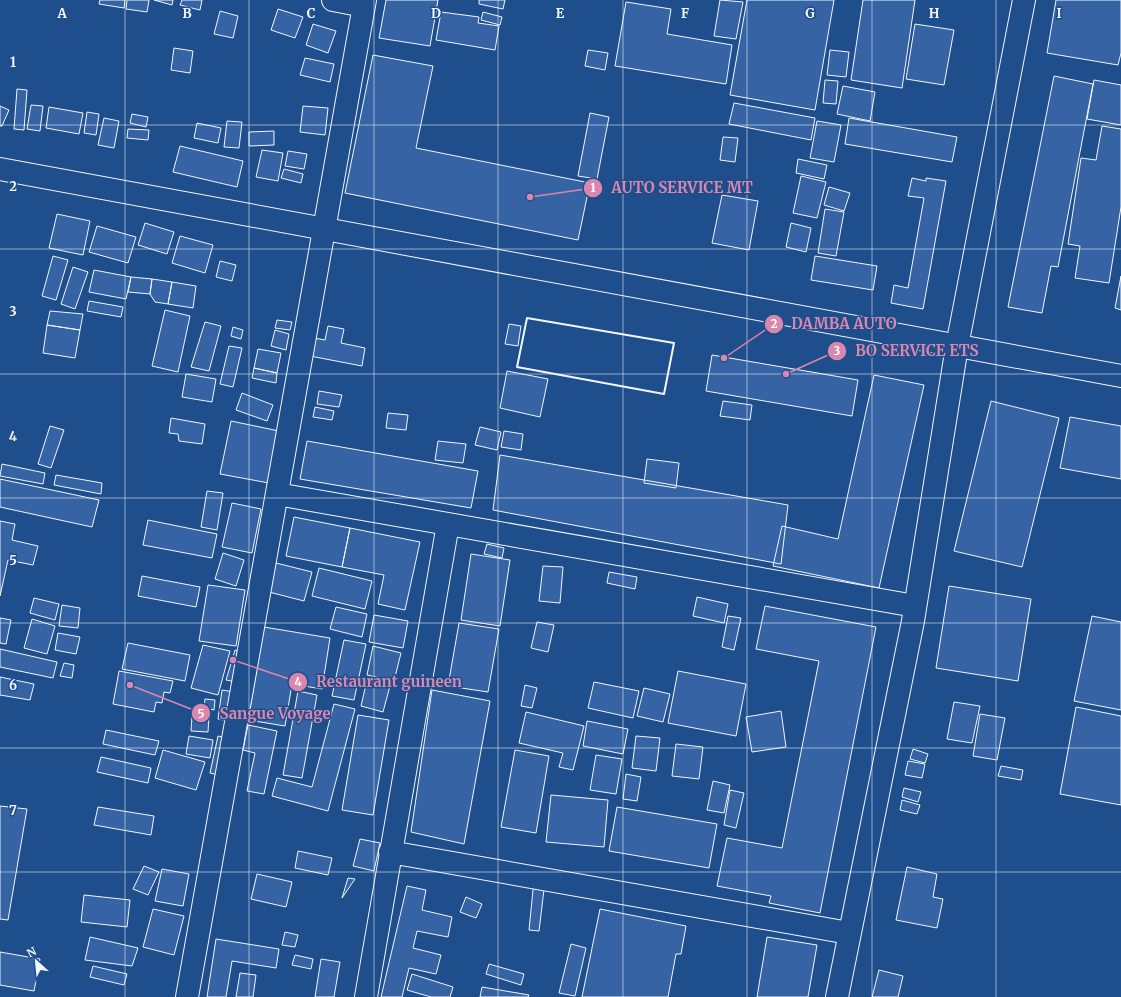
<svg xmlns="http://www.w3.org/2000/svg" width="1121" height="997" viewBox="0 0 1121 997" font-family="Merriweather,serif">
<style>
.building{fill:#3563a3;stroke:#f2f6ff}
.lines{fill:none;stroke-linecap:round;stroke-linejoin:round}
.minor-casing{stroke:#f2f6ff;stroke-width:24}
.tertiary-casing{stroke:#f2f6ff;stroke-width:24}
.secondary-casing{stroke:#f2f6ff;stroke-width:24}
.minor{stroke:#1f4e8c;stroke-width:22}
.tertiary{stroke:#1f4e8c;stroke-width:22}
.secondary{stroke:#1f4e8c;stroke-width:22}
.wall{stroke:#f2f6ff;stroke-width:2}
.grid{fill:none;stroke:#f2f6ff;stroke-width:1;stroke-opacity:0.55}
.grid-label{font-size:13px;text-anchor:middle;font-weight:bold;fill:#f2f6ff;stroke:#1f4e8c;stroke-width:3;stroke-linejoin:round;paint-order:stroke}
.leader{fill:none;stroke:#da87ad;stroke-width:1.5}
.callout-dot{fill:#da87ad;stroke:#1f4e8c;stroke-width:1.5}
.mark-label{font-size:12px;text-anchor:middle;font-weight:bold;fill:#fff}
.callout-label{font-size:15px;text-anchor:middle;font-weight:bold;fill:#da87ad;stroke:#1f4e8c;stroke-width:3;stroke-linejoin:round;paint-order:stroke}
</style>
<rect width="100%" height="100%" fill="#1f4e8c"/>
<path class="building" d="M100,0H125L124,8L99,4Z
M127,0H149L147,12L126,9Z
M154,0H173L172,5Z
M182,0H202L200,10L180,5Z
M386,0H438L430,46L379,38Z
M479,0H505L503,9L479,4Z
M720,0L743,2L736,39L714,36Z
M747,0H834L815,110L730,95Z
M863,0H915L902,88L851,80Z
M1056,0H1121V53L1118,65L1047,53Z
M626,2L671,9L667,34L732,45L726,84L615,66Z
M278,9L303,17L295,38L271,30Z
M220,11L238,16L233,38L214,34Z
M441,12L479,17L478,23L499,26L495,50L436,40Z
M483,12L502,17L500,25L481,20Z
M313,24L336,31L328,53L306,45Z
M915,24L954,30L944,85L906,79Z
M174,48L193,51L190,73L171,70Z
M588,50L608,53L605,70L585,66Z
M830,50L849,52L846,77L827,75Z
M373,55L433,66L416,148L590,183L578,240L345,193Z
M305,58L334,64L330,82L300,75Z
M1054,76L1093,84L1058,267L1051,266L1042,313L1008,307Z
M825,80L838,81L836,104L823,103Z
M1094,80L1121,85V125L1087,119Z
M843,86L875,92L870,121L837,114Z
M17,89L27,90L24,130L14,129Z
M734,103L815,118L811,140L729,124Z
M31,105L43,106L40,131L27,129Z
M0,106L9,110L2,126H0Z
M303,106L328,108L325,135L300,132Z
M49,107L83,113L79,134L46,128Z
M87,112L99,114L96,135L84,133Z
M590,113L609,117L597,179L578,176Z
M132,114L148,117L146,127L130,123Z
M104,118L119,121L114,148L98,145Z
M849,118L957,137L952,162L845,144Z
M227,121L242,122L239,148L224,147Z
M817,121L841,125L834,162L810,158Z
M197,123L221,128L218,143L194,138Z
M1102,126L1121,129V207L1109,283L1075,278L1080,246L1068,244L1081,158L1096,160Z
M128,129L149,130L148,140L127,138Z
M274,131V145L249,146V132Z
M723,137L738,138L735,162L720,160Z
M180,146L243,161L237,187L173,172Z
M262,150L283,153L278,181L256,177Z
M288,151L307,154L304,169L285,166Z
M798,159L827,165L824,179L796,173Z
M284,169L303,174L301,183L281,178Z
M801,176L826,182L817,218L793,213Z
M912,178L926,181V178L946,181L923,309L891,303L894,285L908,288L924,198L908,196Z
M829,187L850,193L844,211L824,205Z
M722,195L758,201L749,250L712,243Z
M825,209L844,212L836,256L818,253Z
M57,214L90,221L83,255L49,248Z
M145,223L174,232L167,254L138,245Z
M791,223L811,228L806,252L786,247Z
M97,226L136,237L128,263L89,252Z
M180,236L213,245L205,273L172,263Z
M53,256L68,260L56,300L42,296Z
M815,256L877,266L873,290L811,280Z
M220,261L236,265L232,281L216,277Z
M73,267L88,272L75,309L61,304Z
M94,270L131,277L126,299L89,292Z
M1121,276V310L1115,308Z
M131,277L152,279L150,294L128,292Z
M152,279L172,282L168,304L155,302L150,294Z
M172,282L196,286L193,308L168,304Z
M89,301L123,307L121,317L87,311Z
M165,310L190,316L178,372L152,366Z
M50,311L83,314L80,330L47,325Z
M277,320L292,322L290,330L275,328Z
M205,322L221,326L209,371L191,367Z
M509,324L521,326L518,346L505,344Z
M47,325L80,330L75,358L43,353Z
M328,326L344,329L341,343L365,348L362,366L310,356L314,338L325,340Z
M233,327L243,330L241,339L231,336Z
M275,330L289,334L286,350L271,346Z
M229,346L242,348L233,387L220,384Z
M258,349L281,353L277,373L254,368Z
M712,355L858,380L852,416L706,391Z
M254,368L277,373L276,383L252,378Z
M507,371L548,379L540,417L500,408Z
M186,374L216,379L212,402L182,397Z
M874,375L924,385L879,588L773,566L782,526L838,539Z
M319,391L342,395L339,407L317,404Z
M242,393L273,405L267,421L236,410Z
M723,401L752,405L750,420L720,416Z
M991,401L1059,418L1022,567L954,551Z
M315,407L334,411L332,420L313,417Z
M388,413L408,415L406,430L386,428Z
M1070,417L1121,426V479L1060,468Z
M171,418L205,424L202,444L179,441L178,434L169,433Z
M231,421L279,431L269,483L220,474Z
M50,426L64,430L51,468L38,464Z
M480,427L501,432L497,450L475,445Z
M504,431L523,434L521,450L501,447Z
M307,441L478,471L471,508L300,479Z
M438,441L466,444L463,463L435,460Z
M500,455L788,505L781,564L493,510Z
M647,459L679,463L676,488L644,483Z
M2,464L45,473L43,484L0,476Z
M56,475L102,483L101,494L54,485Z
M0,479L99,500L92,527L0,507Z
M207,491L223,493L217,530L201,527Z
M232,503L261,509L252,553L222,547Z
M294,517L350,528L342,567L286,556Z
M148,520L217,534L212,558L143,545Z
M0,521L15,524L12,540L38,546L33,565L8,560L0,596Z
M350,528L420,542L405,610L378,604L384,575L342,567Z
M487,544L504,548L502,558L484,554Z
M223,553L244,560L236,586L215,579Z
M471,554L510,560L500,626L461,620Z
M276,563L312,572L304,601L269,592Z
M543,566L563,567L560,603L539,601Z
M319,568L372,581L365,609L312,596Z
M609,572L637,577L635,589L607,583Z
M142,576L200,587L196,607L138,596Z
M208,585L245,590L236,646L199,641Z
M949,586L1031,599L1018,681L936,668Z
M697,597L728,604L724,623L693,616Z
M34,598L59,604L55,620L30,613Z
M62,605L80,608L78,628L59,626Z
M765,606L876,627L820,913L769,903L771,896L717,886L727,838L782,848L819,661L756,649Z
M336,607L367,614L362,637L330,629Z
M374,615L408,621L403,648L369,642Z
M728,616L741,618L734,650L722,647Z
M1092,616L1121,622V710L1074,701Z
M0,618L11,620L6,644L0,643Z
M32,619L55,626L47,654L24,648Z
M537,622L554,625L548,652L531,648Z
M459,623L499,629L488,692L448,686Z
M264,627L330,638L322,689L292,684L285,726L248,720Z
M58,633L80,637L76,654L55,650Z
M344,640L366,644L354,700L332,696Z
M128,643L190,655L185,681L122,669Z
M203,645L230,651L218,695L191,688Z
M373,646L401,653L394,681L367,675Z
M0,649L57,662L53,678L0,667Z
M235,650L245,653L236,682L226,680Z
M64,663L74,665L72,678L60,676Z
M119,671L173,681L170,693L164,692L162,703L156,702L154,712L113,704Z
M678,671L746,684L736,736L668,723Z
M0,677L34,684L30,700L0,695Z
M367,680L390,686L383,712L361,706Z
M594,682L639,691L633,718L588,708Z
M525,685L537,688L532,708L521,706Z
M644,688L670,694L663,722L637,716Z
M222,690L234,692L230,721L218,719Z
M432,690L490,701L464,844L411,832Z
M298,691L317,695L302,778L283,775Z
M205,699L215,700L214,710L204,708Z
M954,702L980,706L972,743L947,739Z
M334,704L355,709L328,811L272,796L277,778L312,787Z
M1076,707L1121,716V805L1060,794Z
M781,711L786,747L752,752L746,717Z
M526,712L584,726L573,770L559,767L563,753L519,743Z
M980,714L1005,718L997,760L973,756Z
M358,715L389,720L373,815L342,810Z
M192,716L209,717L208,732L191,731Z
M587,721L628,729L623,754L583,746Z
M248,725L277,731L264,794L247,791L255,753L243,750Z
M106,730L159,741L155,755L103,744Z
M189,736L213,740L210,758L186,754Z
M218,736L227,738L219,775L210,773Z
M636,736L660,738L656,771L632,768Z
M676,744L703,747L699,779L672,776Z
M913,749L928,754L925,763L910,759Z
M163,750L205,762L196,790L155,778Z
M515,750L549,756L536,833L501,827Z
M596,755L622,759L616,794L590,790Z
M101,757L151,768L148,783L97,772Z
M908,761L925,764L922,778L905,775Z
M1001,766L1023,770L1021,780L998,776Z
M626,774L641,777L637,801L623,799Z
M713,781L730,785L724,813L707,810Z
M904,788L921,792L918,802L902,797Z
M730,790L744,793L736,828L724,825Z
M551,795L608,800L604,847L546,842Z
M902,800L920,805L917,814L900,810Z
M0,806L27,809L8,920L0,919Z
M98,807L154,816L151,835L94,825Z
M617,807L717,824L709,868L609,851Z
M360,839L380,843L374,871L353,866Z
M298,851L332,858L328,875L295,868Z
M144,866L159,872L148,895L133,889Z
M907,867L937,874L933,897L943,899L937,928L896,920Z
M162,869L189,874L183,906L155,901Z
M257,874L292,882L286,907L251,899Z
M348,878L355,879L342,898Z
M534,880L545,881L539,931L529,930Z
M407,886L426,890L422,910L452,917L448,937L417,931L413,948L441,955L436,974L409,968L402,997H381Z
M84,895L130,900L127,927L81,922Z
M466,897L482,904L476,918L460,912Z
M153,909L184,916L174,955L143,947Z
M600,909L686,926L681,954H676L668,997H582Z
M285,932L298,935L295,947L282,945Z
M90,937L138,948L132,966L85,960Z
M767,937L817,945L808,997H757Z
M216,939L279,949L276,968L232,961L226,997H207Z
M571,944L586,948L575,996L559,993Z
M0,952L40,959L34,991L0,985Z
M295,955L313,959L311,969L292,965Z
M321,959L340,962L334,997H315Z
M489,964L524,974L521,985L486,974Z
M93,966L127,974L124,985L90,977Z
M879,970L903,976L898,997H872Z
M240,973L256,975L253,997H236Z
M412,974L453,987L450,997H431L407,990Z
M482,987L529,995L528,997H480Z"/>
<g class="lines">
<g class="minor-casing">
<path id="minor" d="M333,0L364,6
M277,494L915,606
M390,852L849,933
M187,997L365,0
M366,997L448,524"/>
</g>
<g class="tertiary-casing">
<path id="tertiary" d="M0,169L1121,376"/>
</g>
<g class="secondary-casing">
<path id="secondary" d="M837,997L913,621L957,346L1024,0"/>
</g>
<use href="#minor" class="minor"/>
<use href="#tertiary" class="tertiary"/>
<use href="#secondary" class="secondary"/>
<path class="wall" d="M527,318L674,343L664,394L517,367Z"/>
</g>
<path class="grid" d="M125,0V997M249,0V997M374,0V997M498,0V997M623,0V997M747,0V997M872,0V997M996,0V997M0,125H1121M0,249H1121M0,374H1121M0,498H1121M0,623H1121M0,748H1121M0,872H1121"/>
<g class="grid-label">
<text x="62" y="18">A</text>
<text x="187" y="18">B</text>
<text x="311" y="18">C</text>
<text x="436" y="18">D</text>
<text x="560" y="18">E</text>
<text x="685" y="18">F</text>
<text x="810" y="18">G</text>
<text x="934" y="18">H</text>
<text x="1059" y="18">I</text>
<text x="13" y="67">1</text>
<text x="13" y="191">2</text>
<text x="13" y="316">3</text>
<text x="13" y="441">4</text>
<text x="13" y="565">5</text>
<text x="13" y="690">6</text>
<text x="13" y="815">7</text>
</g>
<path class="leader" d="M530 197L593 188M724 358L774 324M786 374L837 351M233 660L298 682M130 685L201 713"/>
<g class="callout-dot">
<circle cx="530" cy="197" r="4"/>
<circle cx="724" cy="358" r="4"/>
<circle cx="786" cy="374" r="4"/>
<circle cx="233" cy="660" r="4"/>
<circle cx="130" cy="685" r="4"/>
<circle cx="593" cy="188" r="10"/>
<circle cx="774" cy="324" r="10"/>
<circle cx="837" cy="351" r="10"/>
<circle cx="298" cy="682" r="10"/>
<circle cx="201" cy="713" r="10"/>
</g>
<g class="mark-label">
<text x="593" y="192">1</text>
<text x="774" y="328">2</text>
<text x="837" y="355">3</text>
<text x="298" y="686">4</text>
<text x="201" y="718">5</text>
</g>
<g class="callout-label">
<text x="682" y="193">AUTO SERVICE MT</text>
<text x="844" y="329">DAMBA AUTO</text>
<text x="917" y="356">BO SERVICE ETS</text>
<text x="389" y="687">Restaurant guineen</text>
<text x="275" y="719">Sangue Voyage</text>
</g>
<g transform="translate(36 961) rotate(333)" stroke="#1f4e8c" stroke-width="3" paint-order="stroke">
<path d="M0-3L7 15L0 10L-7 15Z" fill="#f2f6ff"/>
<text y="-6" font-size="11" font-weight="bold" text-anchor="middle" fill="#f2f6ff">N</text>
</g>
</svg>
